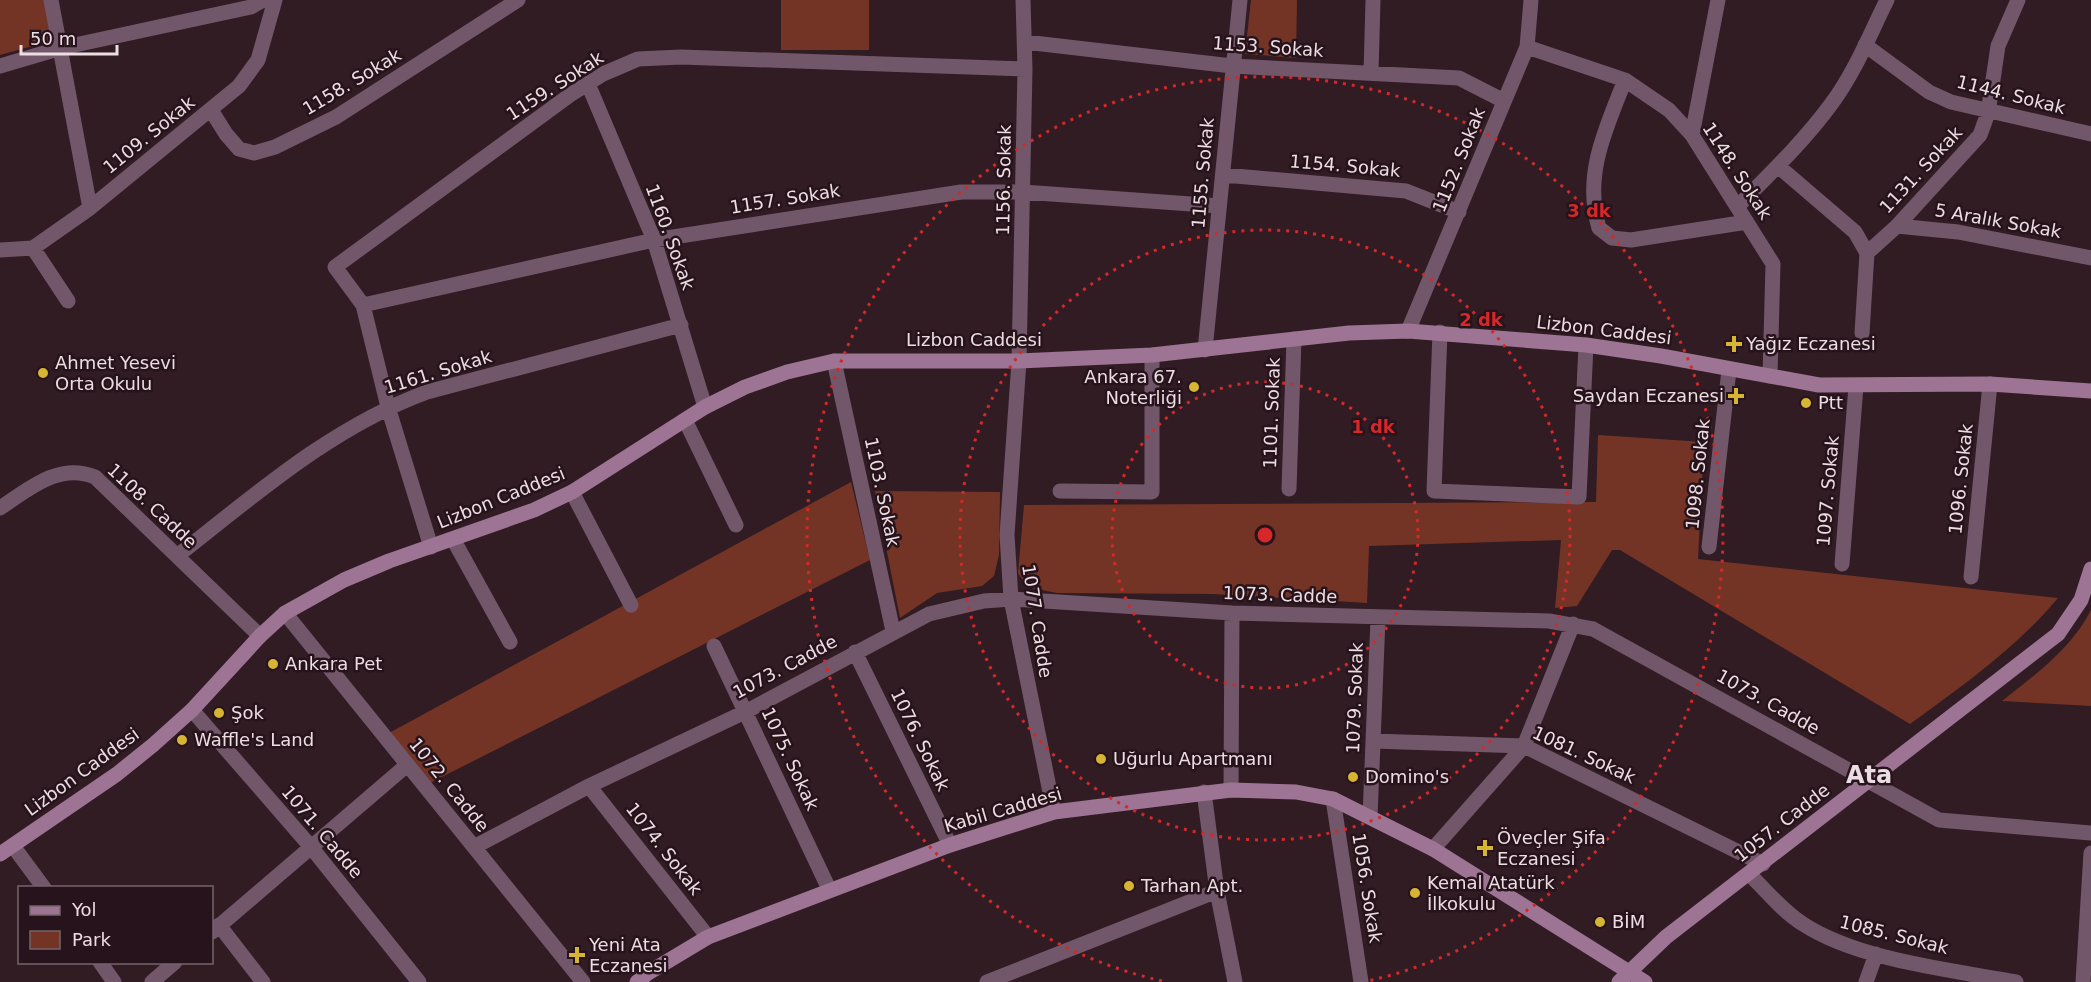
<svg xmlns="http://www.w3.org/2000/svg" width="2091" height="982" viewBox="0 0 2091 982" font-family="'DejaVu Sans',sans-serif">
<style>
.green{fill:#733425}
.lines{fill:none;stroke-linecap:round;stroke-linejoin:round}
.street{stroke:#72576b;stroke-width:15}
.secondary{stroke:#9e7494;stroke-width:15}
.ring{fill:none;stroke:#d62828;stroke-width:3;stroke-dasharray:3 6}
.poi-dot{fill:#d6b534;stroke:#27131b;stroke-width:2}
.labels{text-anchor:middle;stroke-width:5;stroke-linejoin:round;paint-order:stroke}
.street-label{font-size:18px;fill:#ecdde2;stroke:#27131b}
.poi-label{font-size:18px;fill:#ecdde2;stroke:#27131b;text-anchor:start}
.district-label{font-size:24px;font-weight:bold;fill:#ecdde2;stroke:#27131b}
.centre{fill:#d62828;stroke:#27131b;stroke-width:3}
.ring-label{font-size:18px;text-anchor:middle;font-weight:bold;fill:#d62828;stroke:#27131b;stroke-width:5;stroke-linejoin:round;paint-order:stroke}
</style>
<rect width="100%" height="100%" fill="#311c24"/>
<path class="green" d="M0,0H47L54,40L0,55Z
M781,0H869V50H781Z
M1251,0H1297L1296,58L1245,54Z
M1598,435L1704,442L1698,559L2058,598C2015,649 1963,685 1910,724L1620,550H1612L1577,606L1555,608L1561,540L1369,546L1367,603L1213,594L1057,593L1027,587L1018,573L1024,505L1596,502Z
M851,482L870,560L428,784L389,733Z
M875,491L1000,492L999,555L994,576L982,586L937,593L900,618Z
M2091,610V706L2002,701C2036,674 2071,649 2091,610Z"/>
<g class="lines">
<path class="street" d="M51,0L90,208
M1023,0L1025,69L1019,361L1007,535L1011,599L1054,812
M1025,42L1232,66L1459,78L1504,101
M1865,45L1929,92L1951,102L2091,134
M1527,47L1625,80L1669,110L1692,135L1773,264L1770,376
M0,66L61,48L251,7L263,0
M1371,73L1373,0
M1625,80C1606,128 1583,175 1599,228L1612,238L1631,240L1747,222
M588,84L654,240L705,407
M211,110L226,134L239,149L254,153L275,147L336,117L518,0
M1692,135L1718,0
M1778,166L1855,232L1867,253
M1224,175L1406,191L1459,212
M1738,206C1771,173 1805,140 1832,103C1855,72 1870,34 1887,0
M1897,226L1958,232L2091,258
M33,248L68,301
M0,250L33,248L90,208L239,86L258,60L275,0
M1867,253L1897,226L1980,135L1988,113L1998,46L2018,0
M363,305L654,240L961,192H1023L1219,206
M1408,331L1527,47L1531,0
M1440,332L1434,491L1579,497L1586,345
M1862,333L1867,253
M1205,350L1240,0
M834,361L893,631
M685,420L736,525
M1289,489L1294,339
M1060,491L1152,492V355
M572,492L631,605
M0,508C29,489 59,462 95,477L260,636
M453,539L510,642
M431,547L388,407L363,305L335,267L570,95L603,74L638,59L681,57L1025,69
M1709,547L1729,370
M177,556C256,494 332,427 427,392L681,325
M1842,564L1856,386
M1971,577L1990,384
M285,613L583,982
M714,646L829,889
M855,652L950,845
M192,710L311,847L419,982
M1373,741L1524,746L1763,864
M589,786L708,937
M1231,790L1232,613
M1204,792L1217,891L1235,982
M1333,799L1361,982
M1370,817L1378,618
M13,846L44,888
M474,847L589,786L747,711L929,614L984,601L1011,599L1232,613L1549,621L1593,629L1939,820L2091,833
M1433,849L1524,746L1573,624
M1749,874C1766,890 1783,912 1803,924C1858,960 1951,970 2016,982
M219,925L263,982
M212,932L407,765
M100,962L114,982
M152,982L175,962
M987,982L1217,891
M1866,982L1876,954
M2083,982L2091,853"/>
<path class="secondary" d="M0,854L117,774L153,745L192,710L260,636L285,613L344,580L389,561L534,510L572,492L705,407L745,387L787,372L834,361H1019L1152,355L1349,333L1408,331L1586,345L1661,356L1819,385L1990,384L2091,391
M637,982L648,973L708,937L950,845L1054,812L1231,790L1296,792L1333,799L1433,849L1645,982
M1619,982L1666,937L2058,634L2081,600L2091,569"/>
</g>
<g class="ring">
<circle cx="1265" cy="535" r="153"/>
<circle cx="1265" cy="535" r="305"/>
<path d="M1162 981A458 458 0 1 1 1368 981"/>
</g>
<g class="poi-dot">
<path d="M1731 335h6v6h6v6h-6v6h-6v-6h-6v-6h6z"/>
<circle cx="43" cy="373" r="6"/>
<circle cx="1194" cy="387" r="6"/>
<path d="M1733 387h6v6h6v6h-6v6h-6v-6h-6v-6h6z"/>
<circle cx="1806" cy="403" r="6"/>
<circle cx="273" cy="664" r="6"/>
<circle cx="219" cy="713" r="6"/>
<circle cx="182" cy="740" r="6"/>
<circle cx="1101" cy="759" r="6"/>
<circle cx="1353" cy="777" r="6"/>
<path d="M1482 839h6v6h6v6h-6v6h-6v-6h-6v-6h6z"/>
<circle cx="1129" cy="886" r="6"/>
<circle cx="1415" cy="893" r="6"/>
<circle cx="1600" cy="922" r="6"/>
<path d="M574 946h6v6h6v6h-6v6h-6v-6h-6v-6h6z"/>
</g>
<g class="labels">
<g class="street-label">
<text transform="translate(1268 47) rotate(4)" y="6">1153. Sokak</text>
<text transform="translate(352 82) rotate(-31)" y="6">1158. Sokak</text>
<text transform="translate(555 86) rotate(-33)" y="6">1159. Sokak</text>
<text transform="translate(2011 95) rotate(14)" y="6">1144. Sokak</text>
<text transform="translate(149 135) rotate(-39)" y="6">1109. Sokak</text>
<text transform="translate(1459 160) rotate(-68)" y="6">1152. Sokak</text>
<text transform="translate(1345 166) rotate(5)" y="6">1154. Sokak</text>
<text transform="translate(1921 170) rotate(-47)" y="6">1131. Sokak</text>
<text transform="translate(1737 171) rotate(57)" y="6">1148. Sokak</text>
<text transform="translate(1203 173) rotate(-85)" y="6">1155. Sokak</text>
<text transform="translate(1004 180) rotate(-89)" y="6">1156. Sokak</text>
<text transform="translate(785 199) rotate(-9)" y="6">1157. Sokak</text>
<text transform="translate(1998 221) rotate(10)" y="6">5 Aralık Sokak</text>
<text transform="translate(670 237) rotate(70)" y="6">1160. Sokak</text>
<text transform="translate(1604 330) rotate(7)" y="6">Lizbon Caddesi</text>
<text x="974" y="346">Lizbon Caddesi</text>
<text transform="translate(438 372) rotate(-17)" y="6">1161. Sokak</text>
<text transform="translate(1272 413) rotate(-88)" y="6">1101. Sokak</text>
<text transform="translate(1698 474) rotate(-84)" y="6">1098. Sokak</text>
<text transform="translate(1961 479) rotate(-84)" y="6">1096. Sokak</text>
<text transform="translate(1828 491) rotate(-85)" y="6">1097. Sokak</text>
<text transform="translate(882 492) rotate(78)" y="6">1103. Sokak</text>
<text transform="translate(501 498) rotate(-22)" y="6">Lizbon Caddesi</text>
<text transform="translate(152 506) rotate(43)" y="6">1108. Cadde</text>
<text transform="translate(1280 595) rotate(2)" y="6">1073. Cadde</text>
<text transform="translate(1037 621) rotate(81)" y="6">1077. Cadde</text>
<text transform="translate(785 667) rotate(-28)" y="6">1073. Cadde</text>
<text transform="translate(1355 698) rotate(-88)" y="6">1079. Sokak</text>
<text transform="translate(1768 702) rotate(29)" y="6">1073. Cadde</text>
<text transform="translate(920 740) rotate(64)" y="6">1076. Sokak</text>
<text transform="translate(1584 755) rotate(25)" y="6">1081. Sokak</text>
<text transform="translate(790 759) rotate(65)" y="6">1075. Sokak</text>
<text transform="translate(82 772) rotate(-36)" y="6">Lizbon Caddesi</text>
<text transform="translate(449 785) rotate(51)" y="6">1072. Cadde</text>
<text transform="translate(1003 810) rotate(-16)" y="6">Kabil Caddesi</text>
<text transform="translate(1782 823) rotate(-38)" y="6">1057. Cadde</text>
<text transform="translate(322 832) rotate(50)" y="6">1071. Cadde</text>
<text transform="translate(664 849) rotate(52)" y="6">1074. Sokak</text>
<text transform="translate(1367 888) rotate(81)" y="6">1056. Sokak</text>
<text transform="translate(1894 935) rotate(14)" y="6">1085. Sokak</text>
</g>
<g class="poi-label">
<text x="1746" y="350">Yağız Eczanesi</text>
<text x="55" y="369">Ahmet Yesevi<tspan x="55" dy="21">Orta Okulu</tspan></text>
<text x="1182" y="383" text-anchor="end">Ankara 67.<tspan x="1182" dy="21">Noterliği</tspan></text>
<text x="1724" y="402" text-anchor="end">Saydan Eczanesi</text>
<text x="1818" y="409">Ptt</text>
<text x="285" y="670">Ankara Pet</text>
<text x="231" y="719">Şok</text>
<text x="194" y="746">Waffle's Land</text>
<text x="1113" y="765">Uğurlu Apartmanı</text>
<text x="1365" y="783">Domino's</text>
<text x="1497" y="844">Öveçler Şifa<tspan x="1497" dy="21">Eczanesi</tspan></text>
<text x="1427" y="889">Kemal Atatürk<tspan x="1427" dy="21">İlkokulu</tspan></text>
<text x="1141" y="892">Tarhan Apt.</text>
<text x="1612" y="928">BİM</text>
<text x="589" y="951">Yeni Ata<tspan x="589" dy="21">Eczanesi</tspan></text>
</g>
<g class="district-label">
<text x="1869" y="783">Ata</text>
</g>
</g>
<circle cx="1265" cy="535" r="9" class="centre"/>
<g class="ring-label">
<text x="1589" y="217">3 dk</text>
<text x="1481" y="326">2 dk</text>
<text x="1373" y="433">1 dk</text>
</g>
<rect x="18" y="886" width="195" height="78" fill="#27131b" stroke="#76646b" stroke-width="1.5"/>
<rect x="30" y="906" width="30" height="9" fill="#9e7494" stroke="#76646b" stroke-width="1.5"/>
<text x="72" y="916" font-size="18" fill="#ecdde2">Yol</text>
<rect x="30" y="931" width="30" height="18" fill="#733425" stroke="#76646b" stroke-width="1.5"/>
<text x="72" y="946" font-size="18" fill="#ecdde2">Park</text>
<path d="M21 45v9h96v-9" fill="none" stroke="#ecdde2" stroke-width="3"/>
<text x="30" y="45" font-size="18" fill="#ecdde2" stroke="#27131b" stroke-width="4.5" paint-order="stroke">50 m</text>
</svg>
